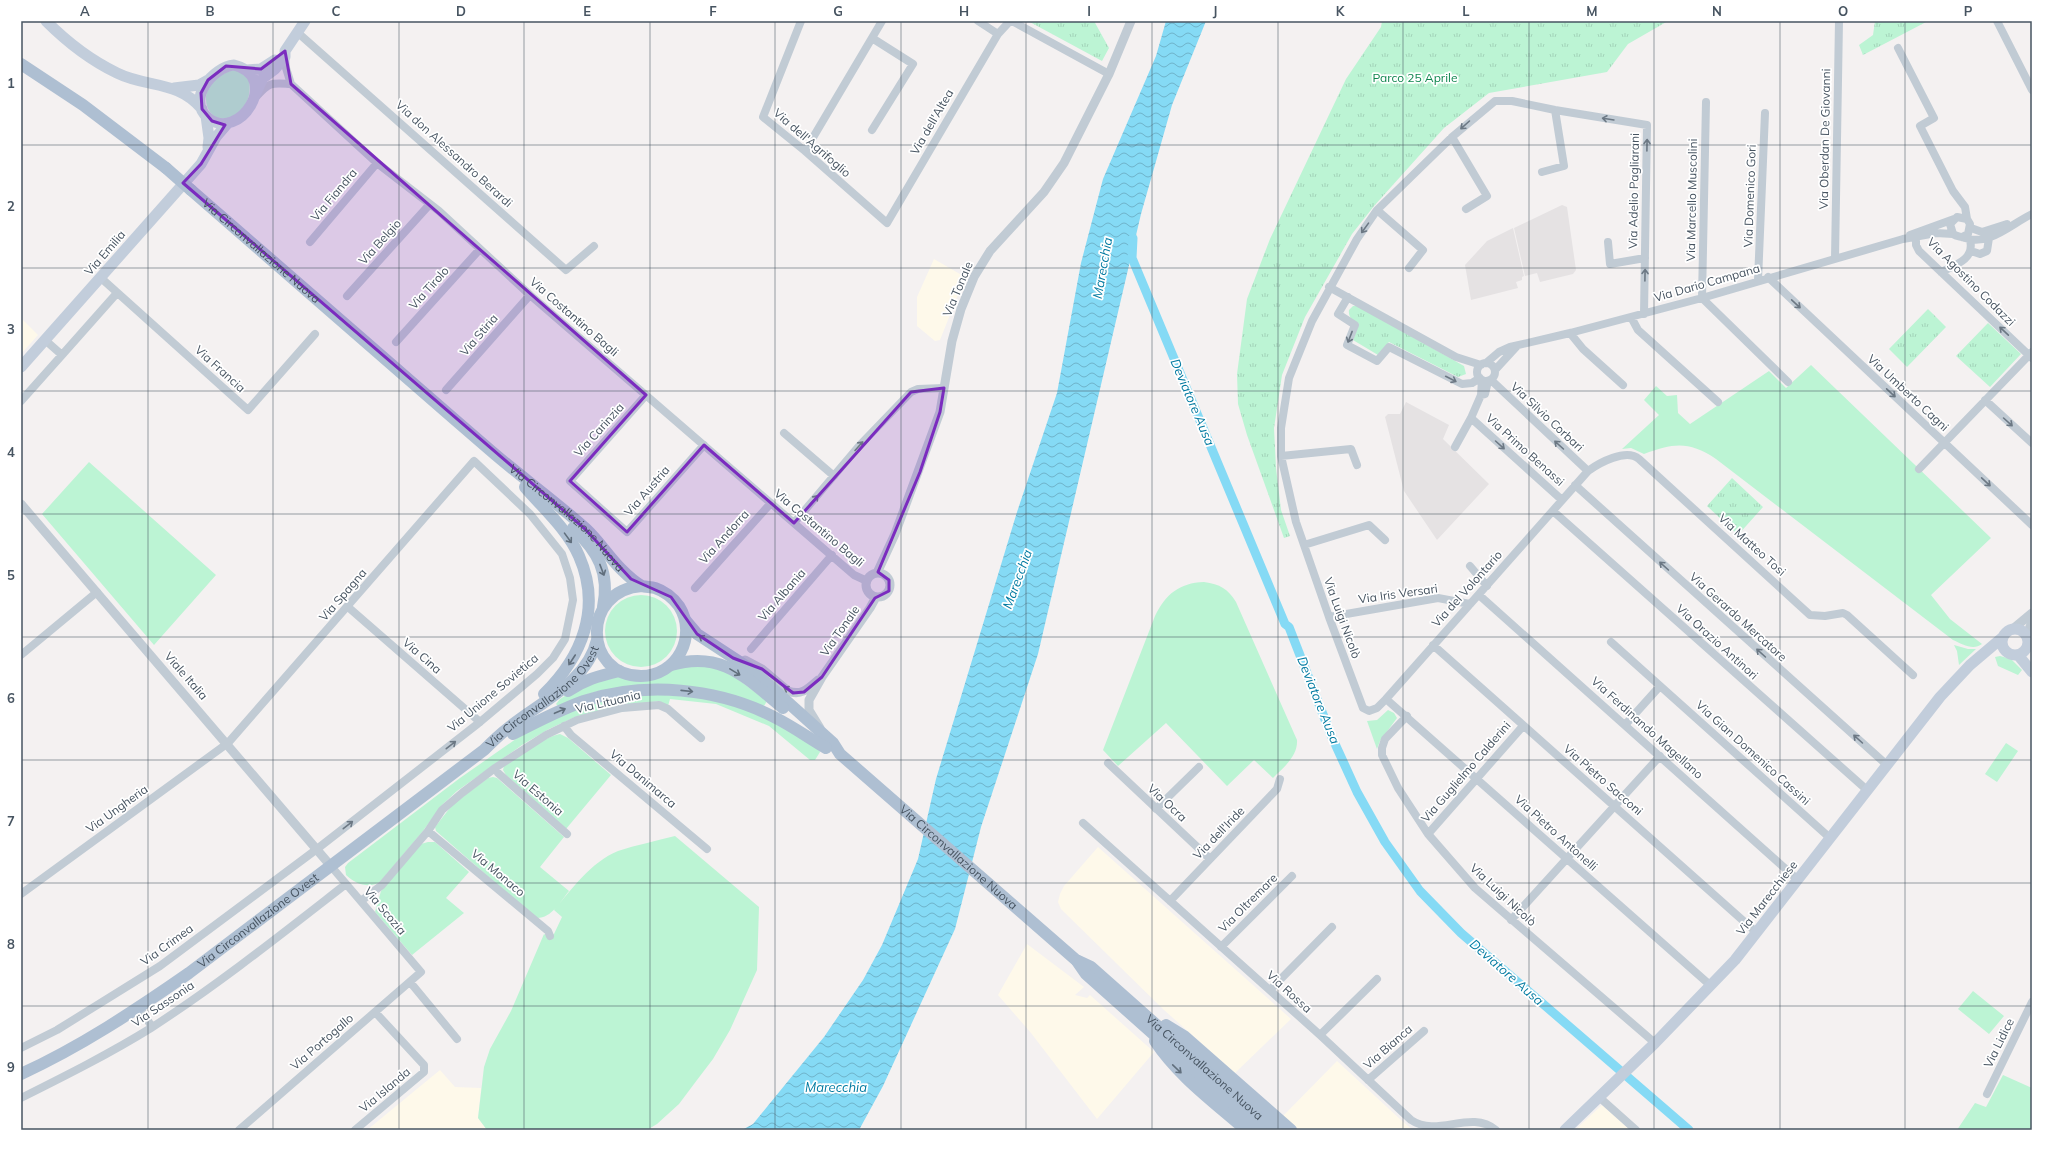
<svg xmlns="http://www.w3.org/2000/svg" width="2053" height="1151" viewBox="0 0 2053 1151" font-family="Mulish,sans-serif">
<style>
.commercial{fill:#fef9ea}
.education{fill:#e5e2e3}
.grass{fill:#bcf4d4}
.park{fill:url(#park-tufts)}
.water{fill:url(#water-waves)}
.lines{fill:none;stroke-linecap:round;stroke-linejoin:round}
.canal{stroke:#85daf5;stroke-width:9}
.minor{stroke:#c1cbd4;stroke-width:8}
.tertiary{stroke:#c1cbd4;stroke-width:9}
.secondary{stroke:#c2cddb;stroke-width:11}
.primary{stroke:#aebfd2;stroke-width:12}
.primary-bridge{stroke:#aebfd2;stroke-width:12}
.oneway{stroke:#6c7884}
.oneway2{stroke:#616f7d}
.marked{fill:#7b2cbf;fill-opacity:0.2;stroke:#7b2cbf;stroke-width:3;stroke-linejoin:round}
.grid{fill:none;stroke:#475461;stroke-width:1;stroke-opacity:0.55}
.labels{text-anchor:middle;stroke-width:3.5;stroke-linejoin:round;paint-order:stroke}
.park-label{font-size:12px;fill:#0e854d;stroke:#fff}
.street-label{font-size:12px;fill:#475461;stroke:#fff}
.water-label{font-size:13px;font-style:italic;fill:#037ba1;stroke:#fff}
.neatline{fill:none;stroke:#475461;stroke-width:1.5}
.grid-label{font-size:13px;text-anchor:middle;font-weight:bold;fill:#475461}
</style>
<defs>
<pattern id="park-tufts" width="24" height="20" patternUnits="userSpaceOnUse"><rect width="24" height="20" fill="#bcf4d4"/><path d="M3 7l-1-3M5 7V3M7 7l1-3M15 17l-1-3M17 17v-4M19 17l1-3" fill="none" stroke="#a3d3b9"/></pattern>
<pattern id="water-waves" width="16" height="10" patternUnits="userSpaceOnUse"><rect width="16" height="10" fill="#85daf5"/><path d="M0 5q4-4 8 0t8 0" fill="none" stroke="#6fb3ca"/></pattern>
</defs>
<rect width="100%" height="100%" fill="#f4f1f1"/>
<path class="commercial" d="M934,259L965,277L940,340L935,341L917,326V297Z
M21,318L38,335L21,354Z
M1098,847L1291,1019L1235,1073L1164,1010L1061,909L1058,902L1060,894L1064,886Z
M1027,944L1084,987L1075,995L1087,998L1090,995L1154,1052L1097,1119L1031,1033L998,995Z
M1337,1061L1401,1120L1413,1130H1299L1283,1116Z
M440,1070L455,1087L481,1088L478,1118L487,1130H367Z
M1602,1105L1630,1130H1575Z"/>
<path class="education" d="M1562,205L1567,207L1576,270L1573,274L1540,282L1537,273L1525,276L1514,228Z
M1513,228L1524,276L1522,277V280L1516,282L1518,288L1471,300L1465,265L1487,241Z
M1406,402L1449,425L1443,439L1489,484L1437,540L1404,491L1385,417L1388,414H1400Z"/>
<path class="grass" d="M234,70L240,71L249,80C251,92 249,102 240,111C209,139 185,83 234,70Z
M1811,365L1991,538L1931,595L1950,619L1982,644C1973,651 1962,644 1953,640L1716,459C1689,441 1674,443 1644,454L1631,448L1622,449L1659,415L1644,400L1656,386L1667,396L1677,395L1678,413L1690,424L1769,371L1786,388Z
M89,462L216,575L154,645L42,514Z
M1204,582C1220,584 1228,589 1236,602L1297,740C1298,756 1284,767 1273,778L1254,760L1227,786L1166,723L1118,766L1103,750L1155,616C1166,594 1179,583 1204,582Z
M605 631a36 36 0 1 1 72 0a36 36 0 1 1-72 0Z
M1954,645L1968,649H1976L1959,665L1957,651Z
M2000,656L2011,659L2022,670L2018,675L1998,666L1995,657Z
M689,663L724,669L767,701L764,706L733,696L602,690L588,694L558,706L556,704L560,699L588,681Z
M640,693L717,699L768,717L819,749L820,752L815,760H810L769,726L716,704L670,699L668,706L659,701L609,708L575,717L549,729L522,745L457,791L442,805L423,831L380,882C368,889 356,884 346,875L345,867L348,863L460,778L533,727L583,703Z
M1388,710L1394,713L1397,718L1380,741L1377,749L1367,721L1377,720Z
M560,734L568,738L611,775L566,829L506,775L503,770L504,766C519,757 542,737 560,734Z
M2006,743L2018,751L1997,782L1985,774Z
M493,777L497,778L564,837L540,867L569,891C560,902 551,919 536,918L436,831L435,827L453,804L488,778Z
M675,836L759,907L757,970L730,1030L713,1059L697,1080L679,1104L657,1124L647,1130H487L478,1118L484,1067L490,1049L511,1011L544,934L548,937L554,934L562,917L554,910C572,889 591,862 618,851C636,845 656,841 675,836Z
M428,842H435L469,872L446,898L464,913L412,955L375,912L381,891L421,844Z
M1973,991L2004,1016L1989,1034L1958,1009Z
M2003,1075L2032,1088V1130H1957L1975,1103L1986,1107Z"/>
<path class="park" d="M1028,21H1094L1109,48L1102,61Z
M1382,21H1668L1628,44L1607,72L1489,93L1444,128L1374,206L1352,234L1305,317L1282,375L1274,428L1276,468L1281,510L1290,536L1284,538L1247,435L1238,404L1237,374L1247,299L1270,239L1346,79L1381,27Z
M1875,21H1928L1863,55L1859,45L1873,35Z
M1353,306H1358L1464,366L1466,374L1458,377L1389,342L1378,355L1353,340L1359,324C1353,320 1348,318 1349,310Z
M1928,309L1946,327L1907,367L1889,349Z
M1988,323L2021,354L1990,387L1956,356Z
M1732,478L1763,507L1738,535L1707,506Z"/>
<path class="water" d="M1166,21H1206L1172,105L1141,214L1038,654L981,827L955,929L883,1086L859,1130H742L753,1124L824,1037L863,980L882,945L918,859L936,779L1017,512L1057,393L1081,263L1103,179L1156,56Z"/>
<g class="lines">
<path class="canal" d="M1133,238L1132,258L1285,624L1289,627L1331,735L1357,792L1385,842L1420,891L1461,933L1689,1130"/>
<path class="minor" d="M801,21L763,117L805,151L887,223L998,34L1010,21
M978,21L998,34
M1012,21L1109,74
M1997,21L2032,90
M297,32L566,270L594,246
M872,38L913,64L872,130
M1898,48L1934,118L1920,126L1953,191L1965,207L1967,219
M285,57L286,68L291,84L377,163L439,211L530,295L854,575L867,581
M257,96C270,81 273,83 291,84
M1706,102L1702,298L1788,382
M1452,137L1487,196L1466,209
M805,151L882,21
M1542,172L1564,166L1555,110
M1377,210L1423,250L1409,268
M1971,228L1982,232L2007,224
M1910,235L1954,219
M1916,237V245L1919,251L2032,358
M1962,237L1968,234L1970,224L1967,219L1957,217L1950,224L1953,234C1957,237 1960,236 1965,238C1990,246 2011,224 2032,214
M310,242L377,163
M1608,242L1610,264L1645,258
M1971,251L1980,254L1987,251L1989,238
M1835,258L1839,21
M1941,272C1956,265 1975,259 1970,240
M1768,277L2032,525
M101,278L248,410L315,334
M1758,280L1765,113
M1329,287L1456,357L1481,365
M347,296L430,204
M1348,297L1338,314L1355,325L1347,345L1377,361L1389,347L1462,384L1472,383L1480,378
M1644,314L1647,125L1555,110L1512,101H1495L1452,137L1377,210L1357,239L1312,321L1289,378L1281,428V456L1296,522L1329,617L1363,708L1369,711L1377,708L1386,699L1588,471C1599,463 1626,448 1639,459L1810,615L1825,616L1843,613L1847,615L1913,675
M1631,317L1638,330L1718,402
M1570,333L1583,349L1623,385
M396,342L480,249
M62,355L117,293
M1486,363L1499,352L1510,347L1570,333L1702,298L1903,239L1936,233L1953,234
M1477 372a9 9 0 1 1 18 0a9 9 0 1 1-18 0Z
M1495,370L1517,346
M1491,380L1588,471
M446,390L530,295
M646,395L570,481L627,532L704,445
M1481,395L1485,394L1488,381
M1985,400L2032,443
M21,401L62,355L45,340
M1471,418L1562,500
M784,433L834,476
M1455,447L1471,418L1481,395L1482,380
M1281,456L1351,449L1357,465
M1919,469L2032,352
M1575,485L1887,765
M1553,511L1867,790
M794,523L859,446L911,392L918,389L944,388
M1304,545L1369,525L1385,540
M1470,566L1487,586
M695,588L771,503
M1479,595L1798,880
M348,607L480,722
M1329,617L1438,598L1470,604
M1611,642L1830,838
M1433,645L1757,933
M751,649L832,555
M21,655L97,592
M1386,699L1710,985
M1407,716L1385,739L1382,748V755L1398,788L1428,834L1475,888L1655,1043
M1625,725L1660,686
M564,726L571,735L707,849
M1108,763L1210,859
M495,768L498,773L567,834
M1156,809L1199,767
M1083,823L1320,1035L1411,1120C1438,1138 1470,1109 1496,1130
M428,831L548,931L550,936
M1428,834L1523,726
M21,894L228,743L474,461L530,514L562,554L570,578L573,600L565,639L553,658L537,674L480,722L317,849L160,966L57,1030L21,1048
M361,901L382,885L428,831L442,810L462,793L495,768L546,735L577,720L622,708L659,705L668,709L701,738
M1170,901L1277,789L1280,779
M1511,920L1660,756
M1221,947L1292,876
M410,982L457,1039
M1270,990L1332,927
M139,1007L152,1027
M1320,1035L1377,979
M1368,1080L1424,1031
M1987,1094L2032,1002
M1599,1097L1636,1130
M21,1098C65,1076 109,1054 151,1028C219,984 283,933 346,884
M239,1130L421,972L330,865
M355,1130L424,1072V1065L375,1012"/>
<path class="tertiary" d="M21,504L330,865
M866 585a12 12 0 1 1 24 0a12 12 0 1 1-24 0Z
M877,573L895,534L940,412L952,341L961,309L974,277L990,251L1044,192L1064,163L1109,74L1131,21
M2014,628L2032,613
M2027,634L2032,622
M745,660L762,669L788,691C801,696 808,689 818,680
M820,728L809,710V700L822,677L870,608L876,597"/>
<path class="secondary" d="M46,21C67,42 90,60 117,73C147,88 178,80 202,109
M234,65C282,77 239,143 208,118C186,99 213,67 234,65Z
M247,70L261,69L275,60
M174,88L199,85L208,80
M256,93L263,78L275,69L285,57V51L305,21
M206,116L209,138L208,147
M21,367L201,164L216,137L228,123
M2002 642a13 13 0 1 1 26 0a13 13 0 1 1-26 0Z
M2018,655L2032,672
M1565,1130L1655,1043L1735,960L1940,697L1970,665L2003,637"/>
<g class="primary">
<path d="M21,64L83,105L166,168"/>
<path id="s1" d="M191,190C291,277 390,364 490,450C521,477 555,501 586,529C599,541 608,556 621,569C627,575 634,582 642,586C645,587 651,587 655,588C664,591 673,598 679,606C698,636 677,676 641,676C583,676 581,590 642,586"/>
<path d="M525,487C543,508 568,530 579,556C602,608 582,657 544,694"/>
<path d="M573,528C598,551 610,573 603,607"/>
<path id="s2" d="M686,621L697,634L752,670L833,743L840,754L1076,960L1091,967L1275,1130"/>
<path d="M671,665C722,650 746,678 783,708"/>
<path d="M568,691C586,679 599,676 619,671"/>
<path d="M513,734C536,722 559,710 584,701C645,681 718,688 774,717C792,726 809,738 826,748"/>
<path d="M1077,961L1086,974L1261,1130"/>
<path d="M1166,1025L1184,1036L1291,1130"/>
<path d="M1155,1041C1178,1076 1214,1102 1246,1130"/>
<path id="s3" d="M21,1074C80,1047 136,1010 189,973L484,750C491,743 499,735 507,729C538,703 587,683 597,640"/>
</g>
<path class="primary-bridge" d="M166,168L191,190"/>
</g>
<defs><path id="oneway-shaft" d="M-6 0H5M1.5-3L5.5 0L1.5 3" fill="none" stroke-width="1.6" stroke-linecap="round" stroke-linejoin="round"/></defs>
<g class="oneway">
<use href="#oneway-shaft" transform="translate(1608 119) rotate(-171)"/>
<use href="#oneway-shaft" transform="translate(1465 125) rotate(138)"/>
<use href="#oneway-shaft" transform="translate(1647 145) rotate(-89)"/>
<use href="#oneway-shaft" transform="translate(1365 228) rotate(126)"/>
<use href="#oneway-shaft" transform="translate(1645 275) rotate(-89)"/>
<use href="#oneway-shaft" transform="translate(1796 304) rotate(43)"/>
<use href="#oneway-shaft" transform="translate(2004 331) rotate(-137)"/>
<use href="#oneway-shaft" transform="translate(1350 337) rotate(111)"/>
<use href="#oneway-shaft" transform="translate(1451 379) rotate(27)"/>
<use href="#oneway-shaft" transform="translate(1891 393) rotate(43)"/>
<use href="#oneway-shaft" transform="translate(2008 422) rotate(42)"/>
<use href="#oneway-shaft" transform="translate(1500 445) rotate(42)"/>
<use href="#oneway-shaft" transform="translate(1559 445) rotate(-138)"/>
<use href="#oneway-shaft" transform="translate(859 446) rotate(-48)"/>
<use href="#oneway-shaft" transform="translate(1986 482) rotate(43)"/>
<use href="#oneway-shaft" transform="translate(814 500) rotate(-49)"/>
<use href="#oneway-shaft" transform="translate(1664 566) rotate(-138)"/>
<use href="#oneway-shaft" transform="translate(1761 653) rotate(-138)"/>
<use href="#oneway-shaft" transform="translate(789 690) rotate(-152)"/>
<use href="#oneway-shaft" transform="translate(1858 739) rotate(-138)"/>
<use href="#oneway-shaft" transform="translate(451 745) rotate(-38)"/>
<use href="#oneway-shaft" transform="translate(348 825) rotate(-38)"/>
</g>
<g class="oneway2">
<use href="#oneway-shaft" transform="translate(568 538) rotate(54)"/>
<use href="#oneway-shaft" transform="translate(602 570) rotate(69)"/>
<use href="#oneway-shaft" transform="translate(704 639) rotate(-146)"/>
<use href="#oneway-shaft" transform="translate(572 660) rotate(123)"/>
<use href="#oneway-shaft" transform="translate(735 672) rotate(31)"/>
<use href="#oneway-shaft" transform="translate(687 691) rotate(6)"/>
<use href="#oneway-shaft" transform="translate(560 711) rotate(-23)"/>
<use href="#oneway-shaft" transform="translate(1177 1069) rotate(44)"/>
</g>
<path class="marked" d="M285,51L291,84L646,395L570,481L627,532L704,445L794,523L911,392L944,388L940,412L920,472L878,572L889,580V591L875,598L822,677L804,692L793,693L762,669L733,658L697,634L671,597L631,579L585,529L183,183L201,164L225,125L212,121L202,109L201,93L208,80L226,66L261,69Z"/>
<path class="grid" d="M148,21V1130M273,21V1130M399,21V1130M524,21V1130M650,21V1130M775,21V1130M901,21V1130M1026,21V1130M1152,21V1130M1278,21V1130M1403,21V1130M1529,21V1130M1654,21V1130M1780,21V1130M1905,21V1130M21,145H2032M21,268H2032M21,391H2032M21,514H2032M21,637H2032M21,760H2032M21,883H2032M21,1006H2032"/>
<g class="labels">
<g class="park-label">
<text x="1415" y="82">Parco 25 Aprile</text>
</g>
<g class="street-label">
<text transform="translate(932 122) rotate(-60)" y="4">Via dell'Altea</text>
<text transform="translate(1825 139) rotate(-89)" y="4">Via Oberdan De Giovanni</text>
<text transform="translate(812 143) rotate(41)" y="4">Via dell'Agrifoglio</text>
<text transform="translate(454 154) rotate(42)" y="4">Via don Alessandro Berardi</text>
<text transform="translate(1634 191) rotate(-89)" y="4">Via Adelio Pagliarani</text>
<text transform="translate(334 195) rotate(-50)" y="4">Via Fiandra</text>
<text transform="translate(1750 196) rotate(-88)" y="4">Via Domenico Gori</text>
<text transform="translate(1692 200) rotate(-89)" y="4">Via Marcello Muscolini</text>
<text transform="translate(380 242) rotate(-48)" y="4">Via Belgio</text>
<text dy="4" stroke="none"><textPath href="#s1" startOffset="93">Via Circonvallazione Nuova</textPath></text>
<text transform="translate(105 253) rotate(-49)" y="4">Via Emilia</text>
<text transform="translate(1971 282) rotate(45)" y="4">Via Agostino Codazzi</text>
<text transform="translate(1707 283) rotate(-16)" y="4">Via Dario Campana</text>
<text transform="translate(429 288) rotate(-48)" y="4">Via Tirolo</text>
<text transform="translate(958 289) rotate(-67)" y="4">Via Tonale</text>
<text transform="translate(574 317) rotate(41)" y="4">Via Costantino Bagli</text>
<text transform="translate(479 335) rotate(-49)" y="4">Via Stiria</text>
<text transform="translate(220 369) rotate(42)" y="4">Via Francia</text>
<text transform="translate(1908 393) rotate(43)" y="4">Via Umberto Cagni</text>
<text transform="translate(1547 417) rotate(43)" y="4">Via Silvio Corbari</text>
<text transform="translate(599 430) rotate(-48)" y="4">Via Carinzia</text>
<text transform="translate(1525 450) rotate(42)" y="4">Via Primo Benassi</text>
<text transform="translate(647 491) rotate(-49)" y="4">Via Austria</text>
<text dy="4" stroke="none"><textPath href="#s1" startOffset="499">Via Circonvallazione Nuova</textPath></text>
<text transform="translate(819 528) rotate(40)" y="4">Via Costantino Bagli</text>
<text transform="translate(724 537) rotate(-48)" y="4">Via Andorra</text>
<text transform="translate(1752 545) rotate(42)" y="4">Via Matteo Tosi</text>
<text transform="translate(1467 589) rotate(-48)" y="4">Via del Volontario</text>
<text transform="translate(1398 594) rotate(-8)" y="4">Via Iris Versari</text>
<text transform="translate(343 595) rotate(-49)" y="4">Via Spagna</text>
<text transform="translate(782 595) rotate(-49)" y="4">Via Albania</text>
<text transform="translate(1738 617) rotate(42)" y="4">Via Gerardo Mercatore</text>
<text transform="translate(1342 618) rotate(70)" y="4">Via Luigi Nicolò</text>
<text transform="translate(840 631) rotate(-55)" y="4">Via Tonale</text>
<text transform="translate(1717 642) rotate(42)" y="4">Via Orazio Antinori</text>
<text transform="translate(422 656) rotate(41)" y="4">Via Cina</text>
<text transform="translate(186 676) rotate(49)" y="4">Viale Italia</text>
<text transform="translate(493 693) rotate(-40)" y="4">Via Unione Sovietica</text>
<text dy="4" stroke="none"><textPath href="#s3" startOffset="646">Via Circonvallazione Ovest</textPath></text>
<text transform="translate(608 702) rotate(-13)" y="4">Via Lituania</text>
<text transform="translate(1647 728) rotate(42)" y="4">Via Ferdinando Magellano</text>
<text transform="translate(1753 753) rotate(42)" y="4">Via Gian Domenico Cassini</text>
<text transform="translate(1466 772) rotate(-49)" y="4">Via Guglielmo Calderini</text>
<text transform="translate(643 779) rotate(40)" y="4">Via Danimarca</text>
<text transform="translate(1603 780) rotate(41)" y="4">Via Pietro Sacconi</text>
<text transform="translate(538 793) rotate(41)" y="4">Via Estonia</text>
<text transform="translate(1167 803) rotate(43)" y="4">Via Ocra</text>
<text transform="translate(117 809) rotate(-36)" y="4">Via Ungheria</text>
<text transform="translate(1219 833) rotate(-46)" y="4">Via dell'Iride</text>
<text transform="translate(1556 833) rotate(42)" y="4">Via Pietro Antonelli</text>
<text dy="4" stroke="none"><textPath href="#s2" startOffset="362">Via Circonvallazione Nuova</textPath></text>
<text transform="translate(498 873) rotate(40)" y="4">Via Monaco</text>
<text transform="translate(1503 895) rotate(43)" y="4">Via Luigi Nicolò</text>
<text transform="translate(1767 898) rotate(-52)" y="4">Via Marecchiese</text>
<text transform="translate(1248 903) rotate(-45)" y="4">Via Oltremare</text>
<text transform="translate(385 911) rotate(50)" y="4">Via Scozia</text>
<text dy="4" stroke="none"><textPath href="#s3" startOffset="283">Via Circonvallazione Ovest</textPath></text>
<text transform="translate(167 945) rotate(-36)" y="4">Via Crimea</text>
<text transform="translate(1289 992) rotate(42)" y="4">Via Rossa</text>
<text transform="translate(163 1004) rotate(-34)" y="4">Via Sassonia</text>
<text transform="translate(322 1042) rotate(-41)" y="4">Via Portogallo</text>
<text transform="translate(1999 1043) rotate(-64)" y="4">Via Lidice</text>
<text transform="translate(1388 1047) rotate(-41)" y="4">Via Bianca</text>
<text dy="4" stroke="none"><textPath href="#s2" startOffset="686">Via Circonvallazione Nuova</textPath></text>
<text transform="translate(385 1090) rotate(-40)" y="4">Via Islanda</text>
</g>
<g class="water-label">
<text transform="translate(1102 268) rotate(-80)" y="5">Marecchia</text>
<text transform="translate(1193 402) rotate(67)" y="5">Deviatore Ausa</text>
<text transform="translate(1017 579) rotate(-70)" y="5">Marecchia</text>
<text transform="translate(1319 700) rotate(68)" y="5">Deviatore Ausa</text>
<text transform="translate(1507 972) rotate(41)" y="5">Deviatore Ausa</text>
<text x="836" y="1092">Marecchia</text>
</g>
</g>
<rect width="2053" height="1151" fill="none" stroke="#ffffff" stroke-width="44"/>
<rect x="22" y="22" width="2009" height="1107" class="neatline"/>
<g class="grid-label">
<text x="85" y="16">A</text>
<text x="210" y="16">B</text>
<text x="336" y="16">C</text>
<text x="461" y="16">D</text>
<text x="587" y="16">E</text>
<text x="713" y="16">F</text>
<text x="838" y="16">G</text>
<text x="964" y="16">H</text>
<text x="1089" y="16">I</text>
<text x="1215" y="16">J</text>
<text x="1340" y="16">K</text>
<text x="1466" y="16">L</text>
<text x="1592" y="16">M</text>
<text x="1717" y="16">N</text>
<text x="1843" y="16">O</text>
<text x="1968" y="16">P</text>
<text x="11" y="88">1</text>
<text x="11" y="211">2</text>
<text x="11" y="334">3</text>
<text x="11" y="457">4</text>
<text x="11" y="580">5</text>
<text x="11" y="703">6</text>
<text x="11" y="826">7</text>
<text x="11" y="949">8</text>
<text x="11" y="1072">9</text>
</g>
</svg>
